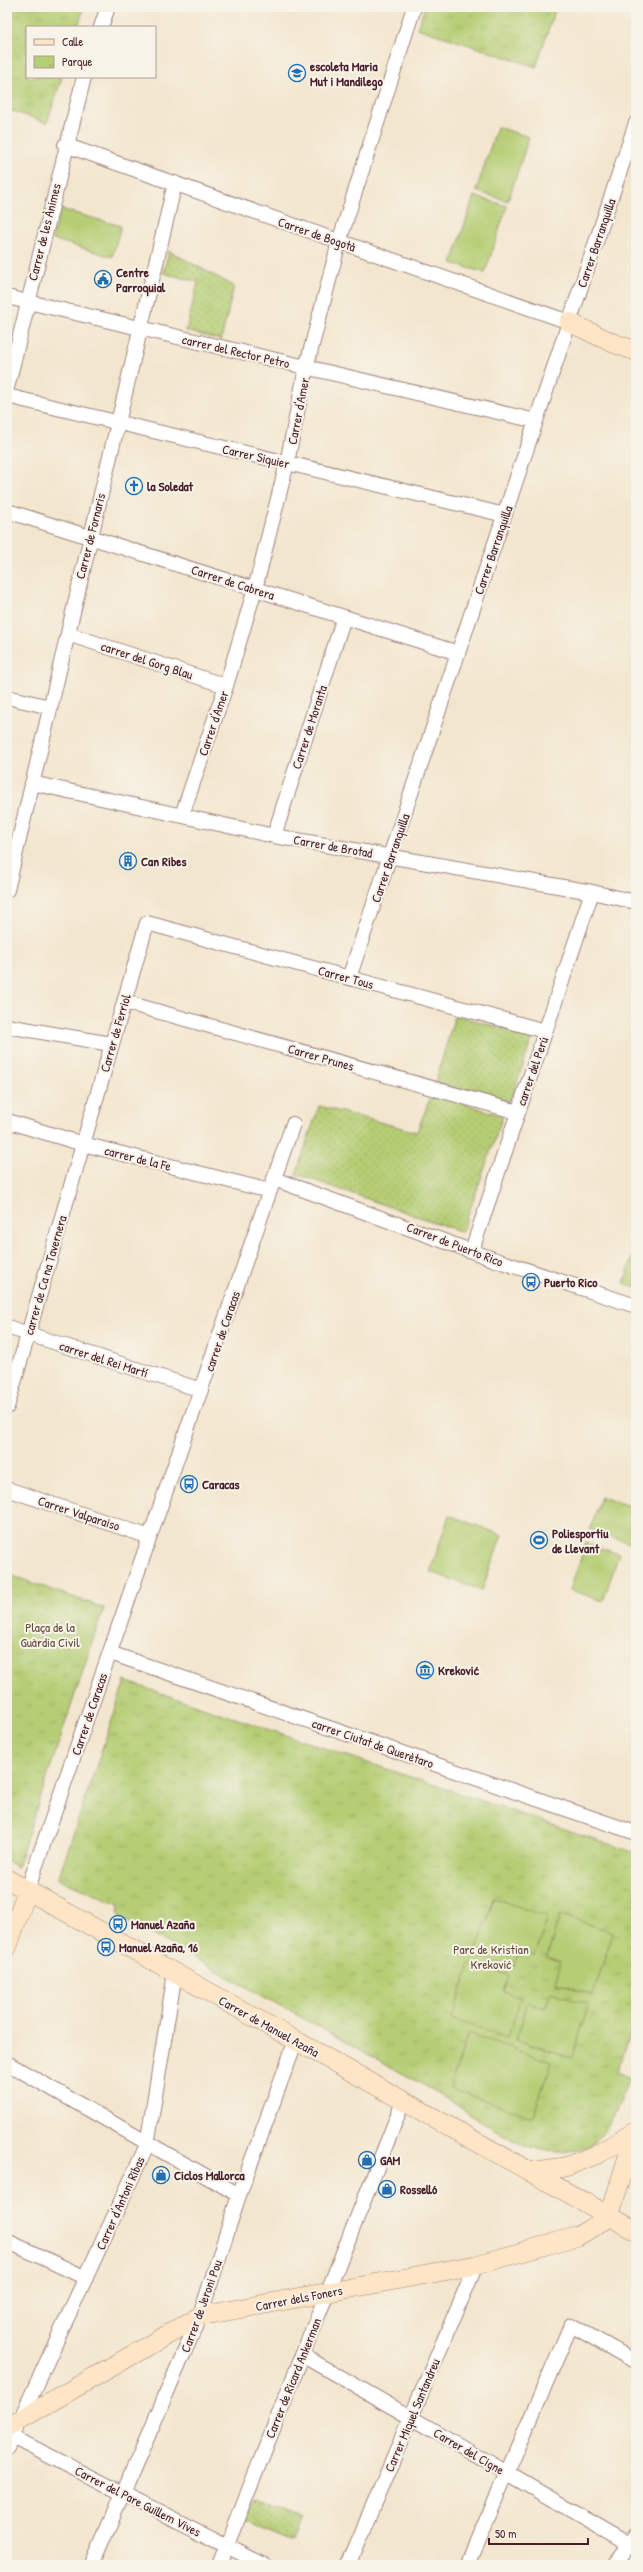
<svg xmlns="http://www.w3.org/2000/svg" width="643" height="2572" viewBox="0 0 643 2572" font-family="'Patrick Hand',sans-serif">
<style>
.grass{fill:url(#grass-dots);stroke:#807650}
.park{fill:url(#park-tufts);stroke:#807650}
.garden{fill:#b5ce74;stroke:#807650}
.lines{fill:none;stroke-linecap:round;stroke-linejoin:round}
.street-casing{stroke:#9e827c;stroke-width:16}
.secondary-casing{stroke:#9e827c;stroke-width:20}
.street{stroke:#fff;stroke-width:14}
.secondary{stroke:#fee5c5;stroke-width:19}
.labels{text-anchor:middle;stroke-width:4;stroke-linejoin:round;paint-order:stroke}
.poi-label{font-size:13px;font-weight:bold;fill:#4a1f2b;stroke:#f7f3e8;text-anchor:start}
.street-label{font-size:13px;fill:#4a1f2b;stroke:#f7f3e8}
.park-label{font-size:13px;fill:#654b3d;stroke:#f7f3e8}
</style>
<defs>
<pattern id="grass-dots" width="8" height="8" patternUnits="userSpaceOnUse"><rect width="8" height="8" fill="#b5ce74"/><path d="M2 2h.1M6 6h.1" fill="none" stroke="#9db065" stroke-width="1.8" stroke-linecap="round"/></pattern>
<pattern id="park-tufts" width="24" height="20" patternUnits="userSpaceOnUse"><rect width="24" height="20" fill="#b5ce74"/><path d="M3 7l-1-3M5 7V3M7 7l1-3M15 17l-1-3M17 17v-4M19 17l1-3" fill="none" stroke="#9db065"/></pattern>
</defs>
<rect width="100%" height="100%" fill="#f7f3e8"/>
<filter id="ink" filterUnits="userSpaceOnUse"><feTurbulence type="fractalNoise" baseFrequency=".025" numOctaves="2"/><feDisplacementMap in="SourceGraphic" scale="8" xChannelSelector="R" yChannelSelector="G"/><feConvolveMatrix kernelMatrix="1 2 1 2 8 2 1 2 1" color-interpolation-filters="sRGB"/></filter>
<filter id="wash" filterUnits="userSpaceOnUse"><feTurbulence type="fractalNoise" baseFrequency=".012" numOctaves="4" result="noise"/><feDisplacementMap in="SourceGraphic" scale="16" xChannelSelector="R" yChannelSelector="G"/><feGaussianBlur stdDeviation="0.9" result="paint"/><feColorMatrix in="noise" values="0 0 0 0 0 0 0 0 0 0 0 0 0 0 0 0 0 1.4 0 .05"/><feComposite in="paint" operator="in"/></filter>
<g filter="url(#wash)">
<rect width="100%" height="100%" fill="#f3e6ce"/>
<path class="grass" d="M169,251L234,286L221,340L186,331L198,282L163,273Z
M455,1015L533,1037L510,1102L435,1083Z
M432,1093L503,1116L462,1232L296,1174L319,1106L417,1132Z
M253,2499L302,2520L293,2542L245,2522Z"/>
<path class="park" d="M7,7H84L78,27H27V77H62L47,123L7,109Z
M425,7H556L536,67L417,28Z
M7,1574L104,1608L17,1867L7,1861Z
M125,1681L636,1853V2015L617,2072L630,2078C618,2106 605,2150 568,2152C552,2153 532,2149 517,2142C484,2125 453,2101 420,2083C319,2027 218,1972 118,1915L119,1904L58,1879Z"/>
<path class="garden" d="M497,127L529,137L508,201L476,191Z
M474,196L507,206L485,273L452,263Z
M60,209L121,226L112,257L52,239Z
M636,1248V1287L624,1283Z
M601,1497L636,1508V1545L590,1530Z
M449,1515L502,1535L482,1590L430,1572Z
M586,1543L619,1554L603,1601L570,1590Z
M494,1898L548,1917L535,1956L519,1951L514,1967L475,1955Z
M560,1915L613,1932L593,1995L555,1983L561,1962L547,1957Z
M470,1963L509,1976L504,1992L521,1998L508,2037L452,2019Z
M551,1992L589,2004L572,2057L516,2040L528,2002L546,2008Z
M468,2033L551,2062L533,2117L450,2088Z"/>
</g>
<g filter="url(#ink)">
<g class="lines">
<g class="street-casing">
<path id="street" d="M101,27L108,7
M65,145L569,322
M7,297L536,421
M7,388L84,77
M7,396L505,515
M7,511L458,653
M68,634L226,686
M7,697L50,707
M32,783L274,836L592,892L636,902
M182,815L226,686L255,589L287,463L306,368L339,242L414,7
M274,836L344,617
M7,890L175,183
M349,978L636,123
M124,1002L518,1112
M7,1026L111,1044
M7,1121L83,1144L270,1191
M274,1179L493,1259L636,1306
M472,1250L592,892
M7,1327L201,1390
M7,1407L147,923L545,1031
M7,1489L150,1537
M110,1653L636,1833
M27,1891L293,1124
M7,2063L239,2195
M7,2241L86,2278
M302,2355L636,2547
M12,2437L264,2565
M7,2448L147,2145L175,1973
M92,2565L200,2316L239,2195L296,2040
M219,2565L403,2102
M348,2565L476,2265
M467,2565L571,2325L636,2362
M614,2565L636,2534"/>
</g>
<g class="secondary-casing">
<path id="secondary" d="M569,322L613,343L636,351
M7,1879L636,2231
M7,1948L27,1891
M530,2172L565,2167L598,2154L636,2131
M609,2217L636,2131
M7,2427L200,2316L476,2265L578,2236L609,2217"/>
</g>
<use href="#street" class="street"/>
<use href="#secondary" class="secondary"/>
</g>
</g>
<defs>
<g id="school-ring" transform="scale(0.9)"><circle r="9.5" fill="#f7f3e8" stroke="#1f6fb2" stroke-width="1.5"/><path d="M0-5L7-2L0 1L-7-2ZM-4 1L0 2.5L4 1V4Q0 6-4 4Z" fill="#1f6fb2"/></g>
<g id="civic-ring" transform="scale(0.9)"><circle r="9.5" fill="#f7f3e8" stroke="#1f6fb2" stroke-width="1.5"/><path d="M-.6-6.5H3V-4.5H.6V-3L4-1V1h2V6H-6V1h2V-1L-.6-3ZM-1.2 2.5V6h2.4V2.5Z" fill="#1f6fb2"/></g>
<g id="church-ring" transform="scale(0.9)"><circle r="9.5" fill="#f7f3e8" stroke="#1f6fb2" stroke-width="1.5"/><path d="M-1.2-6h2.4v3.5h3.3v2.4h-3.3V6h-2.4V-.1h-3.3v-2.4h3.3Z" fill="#1f6fb2"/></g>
<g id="building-ring" transform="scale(0.9)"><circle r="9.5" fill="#f7f3e8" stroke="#1f6fb2" stroke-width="1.5"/><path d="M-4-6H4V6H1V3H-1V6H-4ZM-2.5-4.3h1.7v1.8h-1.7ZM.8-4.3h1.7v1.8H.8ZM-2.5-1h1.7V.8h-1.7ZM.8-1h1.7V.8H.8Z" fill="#1f6fb2"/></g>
<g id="bus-ring" transform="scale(0.9)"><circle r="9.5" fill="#f7f3e8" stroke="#1f6fb2" stroke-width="1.5"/><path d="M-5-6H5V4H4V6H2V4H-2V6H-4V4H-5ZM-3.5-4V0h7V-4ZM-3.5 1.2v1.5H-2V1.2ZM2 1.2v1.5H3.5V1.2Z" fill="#1f6fb2"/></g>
<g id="stadium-ring" transform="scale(0.9)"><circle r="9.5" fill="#f7f3e8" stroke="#1f6fb2" stroke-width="1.5"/><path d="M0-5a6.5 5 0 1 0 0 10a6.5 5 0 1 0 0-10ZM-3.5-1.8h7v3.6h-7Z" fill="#1f6fb2"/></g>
<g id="museum-ring" transform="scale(0.9)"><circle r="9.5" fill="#f7f3e8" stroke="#1f6fb2" stroke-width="1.5"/><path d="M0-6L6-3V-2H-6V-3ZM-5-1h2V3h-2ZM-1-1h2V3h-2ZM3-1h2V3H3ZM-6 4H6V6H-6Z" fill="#1f6fb2"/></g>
<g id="shop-ring" transform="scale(0.9)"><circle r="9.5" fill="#f7f3e8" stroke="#1f6fb2" stroke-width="1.5"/><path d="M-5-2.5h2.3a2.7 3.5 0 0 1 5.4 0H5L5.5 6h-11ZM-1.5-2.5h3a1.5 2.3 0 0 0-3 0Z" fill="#1f6fb2"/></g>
</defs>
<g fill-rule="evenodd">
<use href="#school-ring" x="297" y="73"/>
<use href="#civic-ring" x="103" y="279"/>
<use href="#church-ring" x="134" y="486"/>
<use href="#building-ring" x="128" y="861"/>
<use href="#bus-ring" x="531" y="1282"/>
<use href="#bus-ring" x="189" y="1484"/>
<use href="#stadium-ring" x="539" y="1540"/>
<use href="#museum-ring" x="425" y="1670"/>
<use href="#bus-ring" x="118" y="1924"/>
<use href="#bus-ring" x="106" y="1947"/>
<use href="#shop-ring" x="367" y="2160"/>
<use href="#shop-ring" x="161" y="2175"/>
<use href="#shop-ring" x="387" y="2189"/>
</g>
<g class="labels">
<g class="poi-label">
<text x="310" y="71">escoleta Maria<tspan x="310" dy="15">Mut i Mandilego</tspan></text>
<text x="116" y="277">Centre<tspan x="116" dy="15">Parroquial</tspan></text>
<text x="147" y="491">la Soledat</text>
<text x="141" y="866">Can Ribes</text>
<text x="544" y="1287">Puerto Rico</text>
<text x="202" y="1489">Caracas</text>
<text x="552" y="1538">Poliesportiu<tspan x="552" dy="15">de Llevant</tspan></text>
<text x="438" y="1675">Kreković</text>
<text x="131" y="1929">Manuel Azaña</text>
<text x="119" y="1952">Manuel Azaña, 16</text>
<text x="380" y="2165">GAM</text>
<text x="174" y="2180">Ciclos Mallorca</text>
<text x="400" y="2194">Rosselló</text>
</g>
<g class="street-label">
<text transform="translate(44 232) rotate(-76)" y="5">Carrer de les Ànimes</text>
<text transform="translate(317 234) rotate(19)" y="5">Carrer de Bogotà</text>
<text transform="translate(596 243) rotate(-71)" y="5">Carrer Barranquilla</text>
<text transform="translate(236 351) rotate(13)" y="5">carrer del Rector Petro</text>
<text transform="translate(298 411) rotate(-79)" y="5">Carrer d'Amer</text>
<text transform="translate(256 456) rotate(13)" y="5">Carrer Siquier</text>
<text transform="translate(90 536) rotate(-76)" y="5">Carrer de Fornaris</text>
<text transform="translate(493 550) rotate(-71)" y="5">Carrer Barranquilla</text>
<text transform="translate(233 582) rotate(18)" y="5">Carrer de Cabrera</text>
<text transform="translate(147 660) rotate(18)" y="5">carrer del Gorg Blau</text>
<text transform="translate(213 723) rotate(-71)" y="5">Carrer d'Amer</text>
<text transform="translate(309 727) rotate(-72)" y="5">Carrer de Moranta</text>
<text transform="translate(333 846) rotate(10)" y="5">Carrer de Brotad</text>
<text transform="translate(390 858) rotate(-71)" y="5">Carrer Barranquilla</text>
<text transform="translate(346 977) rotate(15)" y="5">Carrer Tous</text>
<text transform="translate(115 1033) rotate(-74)" y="5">Carrer de Ferriol</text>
<text transform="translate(321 1057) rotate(16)" y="5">Carrer Prunes</text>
<text transform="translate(532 1071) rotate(-71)" y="5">carrer del Perú</text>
<text transform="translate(138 1158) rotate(14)" y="5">carrer de la Fe</text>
<text transform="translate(455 1244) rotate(21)" y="5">Carrer de Puerto Rico</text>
<text transform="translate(45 1275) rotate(-74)" y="5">carrer de Ca na Tavernera</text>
<text transform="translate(222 1331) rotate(-71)" y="5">carrer de Caracas</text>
<text transform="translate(104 1359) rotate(18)" y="5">carrer del Rei Martí</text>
<text transform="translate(79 1513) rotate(18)" y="5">Carrer Valparaiso</text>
<text transform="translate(89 1714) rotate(-71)" y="5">Carrer de Caracas</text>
<text transform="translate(373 1743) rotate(19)" y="5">carrer Ciutat de Querètaro</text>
<text transform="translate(269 2026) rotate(29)" y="5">Carrer de Manuel Azaña</text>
<text transform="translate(120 2203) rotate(-66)" y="5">Carrer d'Antoni Ribas</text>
<text transform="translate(299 2298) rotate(-11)" y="5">Carrer dels Foners</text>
<text transform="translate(201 2306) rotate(-70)" y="5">Carrer de Jeroni Pou</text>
<text transform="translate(293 2378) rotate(-68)" y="5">Carrer de Ricard Ankerman</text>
<text transform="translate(412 2415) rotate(-67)" y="5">Carrer Miquel Santandreu</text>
<text transform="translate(469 2451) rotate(30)" y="5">Carrer del Cigne</text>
<text transform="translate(138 2501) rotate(27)" y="5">Carrer del Pare Guillem Vives</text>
</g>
<g class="park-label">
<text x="50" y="1632">Plaça de la<tspan x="50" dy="15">Guàrdia Civil</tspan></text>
<text x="491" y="1954">Parc de Kristian<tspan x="491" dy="15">Kreković</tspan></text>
</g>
</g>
<rect width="643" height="2572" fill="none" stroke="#f7f3e8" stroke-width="24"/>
<rect x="26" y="26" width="130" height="52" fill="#f7f3e8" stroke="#b29e9c"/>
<rect x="34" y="39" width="20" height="6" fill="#fee5c5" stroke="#b29e9c"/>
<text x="62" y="46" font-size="12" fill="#4a1f2b">Calle</text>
<rect x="34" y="56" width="20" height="12" fill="url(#park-tufts)" stroke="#b29e9c"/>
<text x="62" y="66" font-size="12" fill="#4a1f2b">Parque</text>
<path d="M489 2538v6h99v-6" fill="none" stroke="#4a1f2b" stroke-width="2"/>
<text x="495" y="2538" font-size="12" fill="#4a1f2b" stroke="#f7f3e8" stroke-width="3" paint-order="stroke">50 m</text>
</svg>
